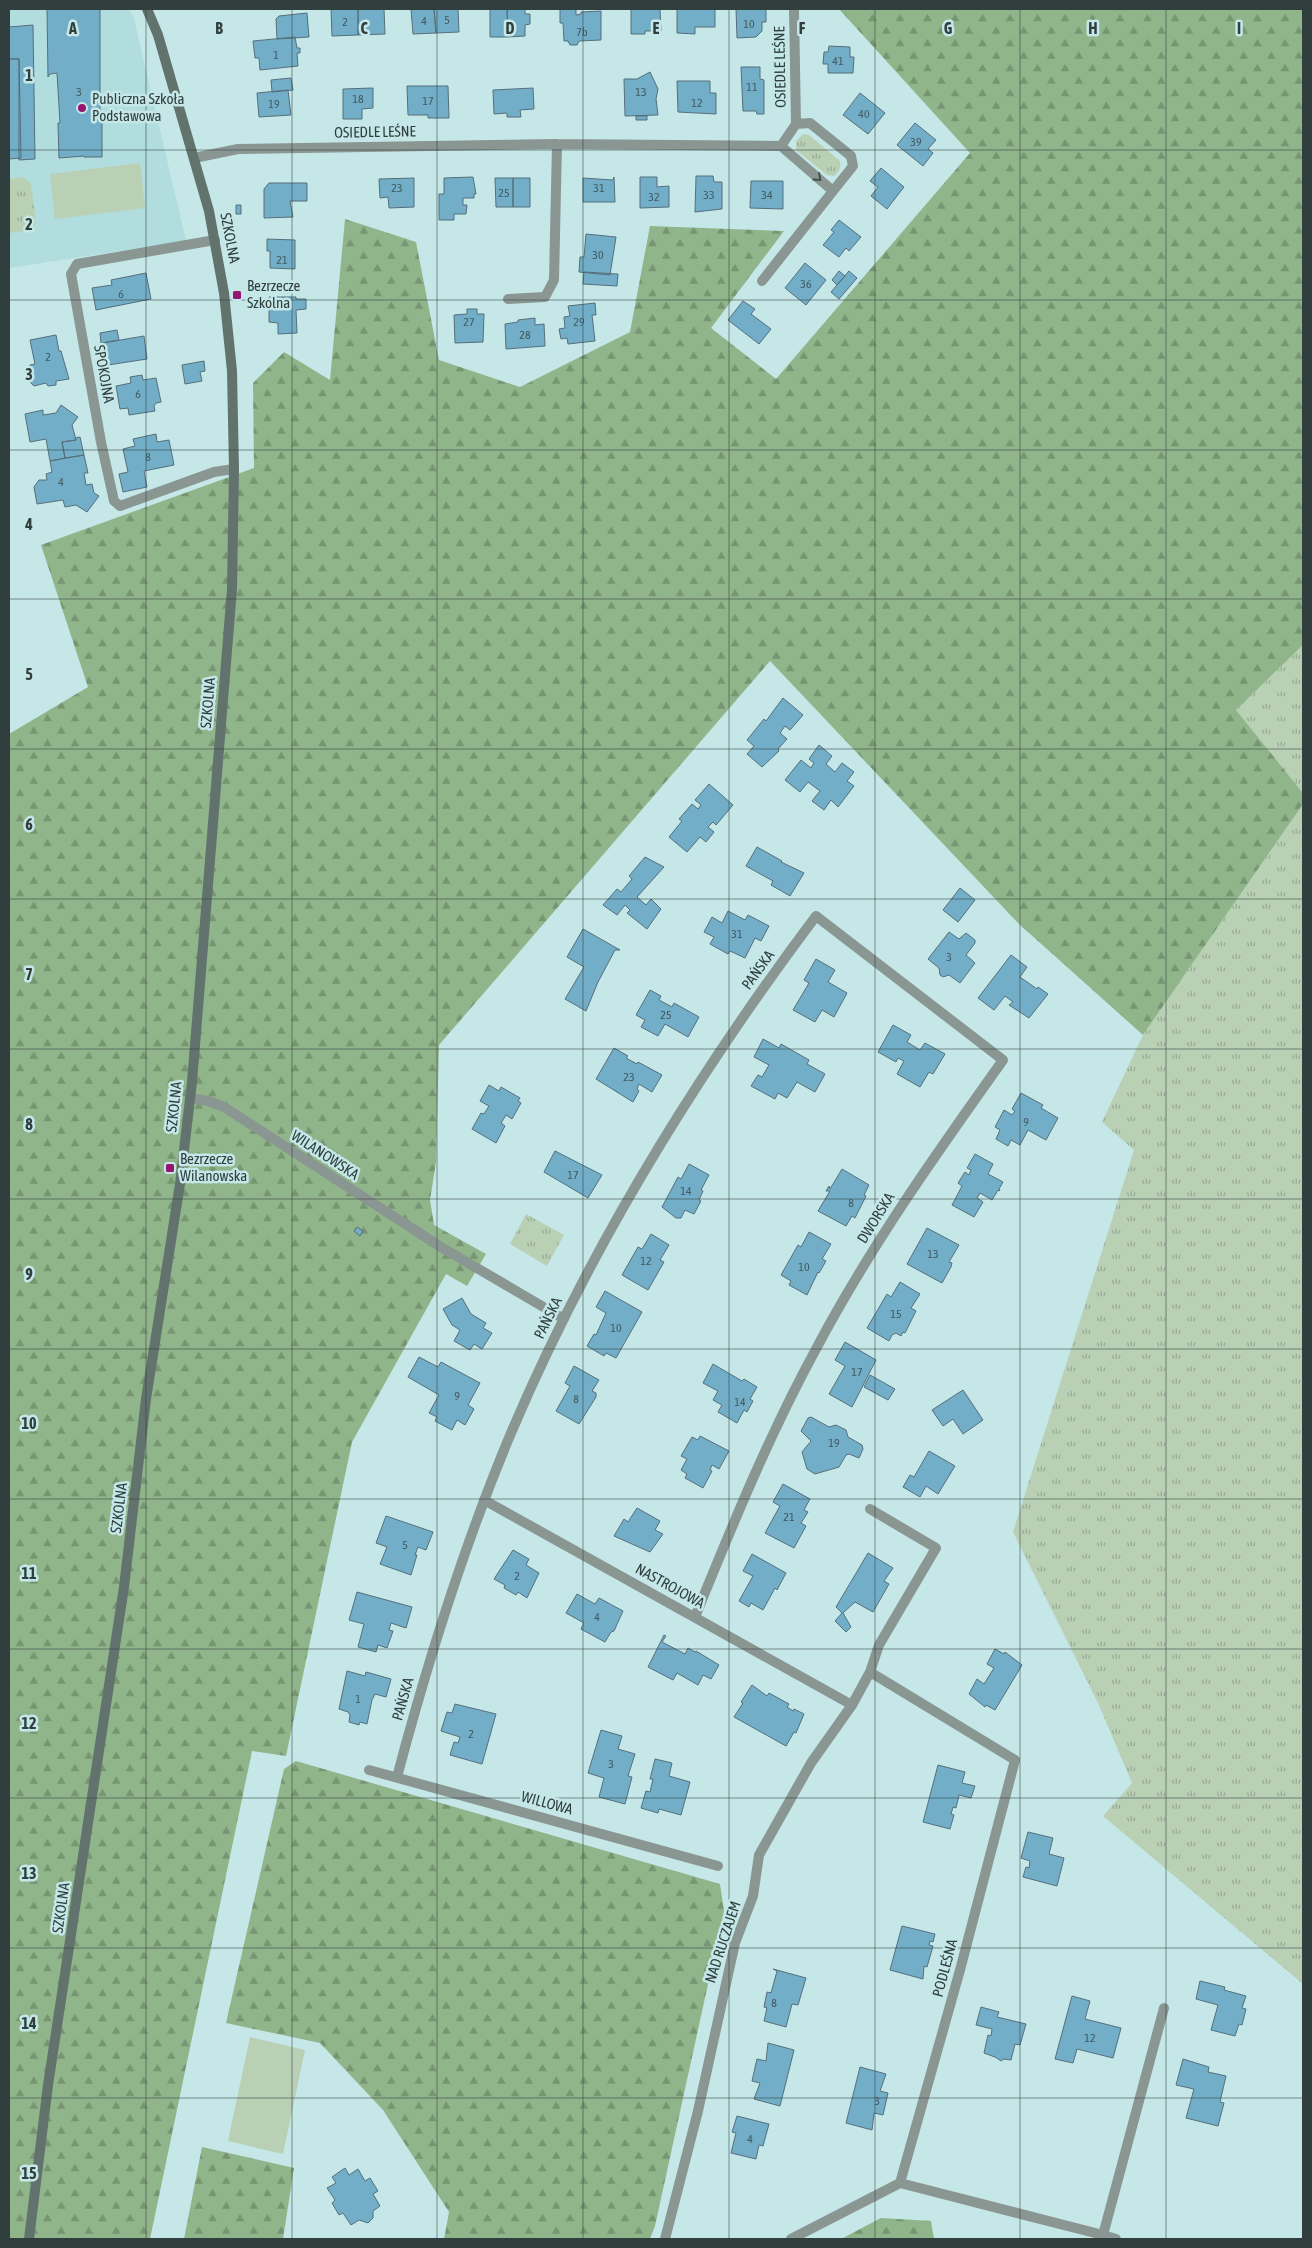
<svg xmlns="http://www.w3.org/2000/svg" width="1312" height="2248" viewBox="0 0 1312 2248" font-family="'Asap Condensed',sans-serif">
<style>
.built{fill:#b1dddf}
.grass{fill:url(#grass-tufts)}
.forest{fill:url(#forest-firs)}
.pitch{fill:#b9d0b5}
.building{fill:#73aec8;stroke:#556f7b}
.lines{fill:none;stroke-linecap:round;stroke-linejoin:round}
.street{stroke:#8a9691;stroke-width:10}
.secondary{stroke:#61736c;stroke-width:10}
.oneway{stroke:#42504f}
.grid{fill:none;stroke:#303e3e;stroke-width:1;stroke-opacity:0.55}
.poi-dot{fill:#951670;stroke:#c5e7e8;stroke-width:2}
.labels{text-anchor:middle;stroke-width:5;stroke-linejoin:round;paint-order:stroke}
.number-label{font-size:12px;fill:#415a60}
.street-label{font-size:15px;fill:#303e3e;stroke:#c5e7e8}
.poi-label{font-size:15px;fill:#303e3e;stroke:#c5e7e8;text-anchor:start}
.grid-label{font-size:16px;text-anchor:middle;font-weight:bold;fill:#303e3e;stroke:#c5e7e8;stroke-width:5;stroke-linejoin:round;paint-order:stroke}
</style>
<defs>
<pattern id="grass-tufts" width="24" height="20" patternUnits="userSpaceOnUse" patternTransform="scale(1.25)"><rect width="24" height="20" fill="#b9d0b5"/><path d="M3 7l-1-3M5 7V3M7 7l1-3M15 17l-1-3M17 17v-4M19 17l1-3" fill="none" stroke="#97aa95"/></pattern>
<pattern id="forest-firs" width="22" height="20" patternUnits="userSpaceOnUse" patternTransform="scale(1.25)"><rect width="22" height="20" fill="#91b58a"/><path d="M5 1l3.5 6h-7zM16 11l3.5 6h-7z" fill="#779572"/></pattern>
</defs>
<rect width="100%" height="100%" fill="#c5e7e8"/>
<path class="built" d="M9,9H129L134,19L186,241L9,268Z"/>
<path class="grass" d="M803,134L809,135L840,161C841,168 840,171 834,176L827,175L796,150V141Z
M23,177L31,184L36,223L32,230L9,233V179Z
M1303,645V793L1236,710Z
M1303,804V1984L1103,1816L1132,1783L1098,1703L1013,1532L1134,1150L1102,1122L1143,1035Z
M526,1214L564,1235L547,1266L510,1244Z"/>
<path class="forest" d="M839,9H1303V645L1236,710L1303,793V804L1143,1035L1019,924L770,661L439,1045L436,1162L430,1200L434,1225L486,1254L467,1286L446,1274L352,1442L286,1756L252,1751L150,2239H9V734L88,687L41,545L254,468L253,383L284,352L330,380L345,219L416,242L439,360L520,387L630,332L650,226L784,231L711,328L776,379L970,153Z
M296,1761L720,1884L724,1911L655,2226L650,2239H444L449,2212L383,2110L320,2043L226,2023L284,1769Z
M202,2147L294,2168L283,2239H184Z
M881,2218L931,2221L934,2239H841Z"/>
<path class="pitch" d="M140,163L145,208L55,219L50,174Z
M250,2037L305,2050L283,2154L228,2141Z"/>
<path class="building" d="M47,9H100V122H102V157H84V156L59,158L58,123H60L57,73L50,74L48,77Z
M331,9H358V35L332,36Z
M358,9H384L385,34L358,35Z
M411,9H434L436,33L413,34Z
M434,9H458L459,32L436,33Z
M490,9H507L508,37H490Z
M507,9H525V14H530V24L525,25V36L508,37Z
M560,9H576V15L581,14V12L601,11V40L579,41L577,45H570L568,41H564L563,23H560Z
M631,9H660L661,31H645V34H631Z
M677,9H715V27H695V34L677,33Z
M736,9H766V22H762V31L756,37L737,38Z
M307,13L309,37L277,39L276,19L279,16Z
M33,25L35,159L19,160V59H9V27Z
M295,37L297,48H300V53H297L298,66L260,70L259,58H255L253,41Z
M829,46L850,47V57H854L853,73H828V64H823L824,52H828Z
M9,59H19L21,158L9,159Z
M741,67H760V79L764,80V114H757L756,111H743Z
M650,72L658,89L656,99L658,115L625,116L624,79H637Z
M291,78L293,90L272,92L271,80Z
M677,81H710V93H716V114L678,112Z
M407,86H448L449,118H428V115H408Z
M373,88V108L362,109V119H343V89Z
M533,88L534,109L520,110L521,117H507V113L494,114L493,90Z
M288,90L291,115L259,117L257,93Z
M860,93L885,113L868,134L843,115Z
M636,116H647V120H636Z
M915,123L936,140L928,149L933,153L923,166L897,145Z
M881,168L904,187L887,209L871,196L878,187L870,181Z
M696,176H713L714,182H722V209L695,212Z
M473,177L476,194H474V198H463V205H467L466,214H454V220H439V194H444V178Z
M614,177L615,202H583V178L613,180Z
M640,177H657V187L669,186V207L640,208Z
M414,178V207L389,208L388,197L380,198L379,179Z
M495,178H513V207H496Z
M513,178H530V207H513Z
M751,181H783V209L750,208Z
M269,183H307V201H290L293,217L264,218V189Z
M236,205H241V214H236Z
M839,220L861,237L849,251L846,248L839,257L823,245L834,232L831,230Z
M586,234L616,237L610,275L579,272L580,257H584Z
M267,239L295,240V269L270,268V251H267Z
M805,263L826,280L806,305L785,288Z
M839,271L845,276L837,285L832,280Z
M849,271L857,278L839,299L831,292Z
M584,272L618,274L617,286L583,284Z
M146,273L151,299L96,310L92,288L112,285L111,280Z
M269,297H296V299H306V309L296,310L297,333L278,334V323L269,322Z
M743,301L755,309L751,314L771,329L759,344L728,320Z
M595,303L596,315H592L595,341L568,344L567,338L561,339L559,329L565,328L564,317L570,316L568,306Z
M467,309H477V314H484L483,342L455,343L454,315L467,314Z
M535,318V325L544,324L545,346L506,349L505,324L518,322V320Z
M117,330L119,340L101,343L100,333Z
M56,335L59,351H61L69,379L56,381V385L48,386L46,383L34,386L27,379L25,372L30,365L35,364L30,340Z
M144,336L147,359L108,365L106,353L102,351L103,343Z
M204,361L205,371L200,372L202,381L185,384L182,365Z
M142,375L143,380L156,378L161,402L156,403L154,406L155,411L129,415L128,408L120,409L116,386L131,383L130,377Z
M61,405L78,417L72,425L76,440L62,442L65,458L50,461L46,439L30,442L25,414L43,410V415L56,413Z
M156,434L157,442L169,440L174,465L144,471L147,487L123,492L119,474L128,472L123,449L135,446L133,439Z
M80,437L84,455L65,458L62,442L76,440L75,438Z
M84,455L88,473H84L86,485L92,484L94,493L99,496L87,512L76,505L65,507L63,500L37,504L34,487L39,480H47L46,474L52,472L50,461Z
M783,698L803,715L790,730L785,726L780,733L787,739L778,749L779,751L762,767L747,754L754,746L747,740L764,719L766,721Z
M819,745L832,756L826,764L835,772L842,763L854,772L847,781L854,786L838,807L831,800L824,810L812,801L820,791L808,782L800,792L785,780L801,760L811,768L814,763L809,759Z
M709,784L733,805L716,825L713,822L708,827L714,832L706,842L700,837L687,852L669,837L682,821L679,819L692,804L698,809L701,805L695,800Z
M757,847L782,861L781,862L804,873L790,896L771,885L773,881L746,866Z
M645,857L664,867L637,897L646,905L651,899L661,909L647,929L627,913L630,910L625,905L617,915L603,905L617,889L621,892L632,879L629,876Z
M960,888L975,900L958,922L943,910Z
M728,911L745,920L748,915L769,926L761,941L755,938L745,958L730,951L728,954L710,944L714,937L704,932L712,917L722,923Z
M583,929L620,950H615L598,982L586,1011L565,999L584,967L567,957Z
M949,932L959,939L966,933L975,940V943L966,955L975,963L960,983L949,975L943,977L940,975L939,968L928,959Z
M1011,955L1027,967L1020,977L1037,989L1038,987L1048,994L1029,1018L1009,1005L1013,1002L1005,996L994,1010L978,998Z
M816,959L835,970L828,982L847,993L834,1017L822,1010L815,1022L793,1010L809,983L804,980Z
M650,990L661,996L659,1000L672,1007L674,1003L699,1017L688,1037L665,1024L658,1036L641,1027L645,1020L636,1015Z
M893,1025L911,1035L907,1042L920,1050L925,1043L945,1054L933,1074L929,1072L920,1087L897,1074L904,1061L898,1058L896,1062L878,1052Z
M763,1039L779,1048L781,1044L809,1060L807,1064L825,1074L815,1092L797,1082L787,1098L778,1093L775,1099L751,1086L758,1075L762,1077L769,1065L754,1057Z
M614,1048L628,1056L626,1058L637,1064L638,1062L662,1075L652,1092L639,1084L637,1089L639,1091L633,1102L596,1079Z
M489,1085L499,1091L501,1087L520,1098L518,1101L521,1103L512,1119L506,1115L501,1123L505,1126L496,1143L472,1129L481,1113L484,1114L489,1106L480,1101Z
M1021,1093L1043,1105L1041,1108L1058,1118L1046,1140L1028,1130L1020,1145L1011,1140L1008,1146L996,1139L1000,1130L995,1127L1004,1110L1012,1115L1015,1111L1012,1109Z
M555,1151L602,1175L588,1198L544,1172Z
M975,1154L993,1164L988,1174L1003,1182L999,1189L1000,1191L998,1190L992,1200L980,1193L977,1198L983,1202L974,1217L952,1205L962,1186L958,1183L965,1172L969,1175L971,1170L967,1168Z
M689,1164L709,1175L701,1190L703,1191L699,1200L701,1201L694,1214L685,1210L681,1218H676L662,1207L678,1177L681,1179Z
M842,1169L869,1185L864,1195L866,1196L855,1218L852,1216L846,1226L818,1211L830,1191H826L829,1186L830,1189Z
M357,1227L363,1231L360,1236L354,1231Z
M927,1228L959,1245L949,1262L952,1263L951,1267L942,1283L907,1264Z
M809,1232L831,1244L822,1259L826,1261L819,1273L818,1272L807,1295L789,1285L791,1281L781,1275L798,1245L801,1247Z
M651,1234L669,1245L660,1260L664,1262L648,1290L622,1275L638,1247L642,1249Z
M900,1282L920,1294L911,1308L916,1311L905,1333L903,1332L901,1336L896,1333L892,1335L889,1341L867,1328L887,1294L891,1297Z
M605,1291L642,1312L616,1358L606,1353L604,1356L587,1346L594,1334L596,1335L606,1313L596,1307Z
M462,1298L471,1314L486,1323L483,1328L492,1333L482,1349L474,1344L470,1350L454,1341L460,1330L452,1325L443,1309Z
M845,1342L876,1360L852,1407L829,1394L845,1366L835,1360Z
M419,1357L438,1367L441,1362L480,1383L468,1405L474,1409L465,1425L457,1420L452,1430L435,1421L437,1417L429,1413L439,1395L408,1377Z
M713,1364L742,1381L744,1379L757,1387L750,1399L753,1401L747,1412L744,1410L737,1423L718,1412L722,1405L713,1400L718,1391L703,1383Z
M574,1366L599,1380L592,1391L596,1393V1397L579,1424L556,1411L570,1386L565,1383Z
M870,1375L895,1389L888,1400L864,1387Z
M963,1390L983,1420L963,1434L953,1419L943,1426L932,1410Z
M811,1417L829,1427L836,1425L846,1430L848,1437L862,1445L863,1449L859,1458L849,1454L846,1455L839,1467L815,1474L807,1469L802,1452L811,1441L801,1431L808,1418Z
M700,1436L729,1451L719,1469L712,1465L710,1470L712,1471L703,1488L685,1478L687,1474L681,1470L687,1459L681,1456L692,1437L698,1440Z
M929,1451L955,1466L938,1494L926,1486L920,1497L903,1487L910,1475L914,1477Z
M783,1484L810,1499L804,1510L808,1512L801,1523L806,1526L794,1548L765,1533L780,1506L773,1502Z
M637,1508L660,1521L655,1530L663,1534L650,1552L614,1536L624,1519L628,1522Z
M386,1516L433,1532L426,1550L418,1547L415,1555H417L411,1575L380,1564L387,1547L376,1543Z
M513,1550L529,1559L526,1565L539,1573L527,1598L518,1592L516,1595L504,1588L505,1585L494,1579Z
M868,1553L893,1568L884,1581L889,1584L873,1612L855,1602L843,1613L851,1627L846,1632L835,1621L842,1613L836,1607Z
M752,1554L786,1573L777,1590L775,1588L763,1610L751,1603L749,1607L739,1601L753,1576L743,1571Z
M357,1592L412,1607L406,1628L391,1623L389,1630L393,1631L387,1648L378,1645L376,1652L358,1647L364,1624L349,1620Z
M577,1594L595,1604L599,1598L623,1611L614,1631L611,1632L605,1642L581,1629L584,1623L566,1613Z
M664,1635L666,1636L662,1642L685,1654L688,1648L695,1652L696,1651L719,1665L711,1679L703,1675L698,1685L677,1673L673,1680L648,1667Z
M995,1649L1004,1654L1005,1652L1022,1665L995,1710L986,1705L985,1707L969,1694L977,1679L984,1684L994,1668L987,1664Z
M347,1671L365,1676L366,1672L391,1679L386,1697L375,1694L372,1700L367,1724L360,1722L359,1725L349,1722L350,1715L348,1712L339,1709Z
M752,1685L767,1696L769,1693L789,1704L787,1707L793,1711L794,1709L804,1714L796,1733L794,1732L786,1746L734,1717L743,1703L741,1702Z
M455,1704L496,1714L482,1764L450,1755L454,1742L458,1743L460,1737L441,1731L447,1712L452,1713Z
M601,1730L622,1736L618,1749L635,1754L628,1776L632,1777L625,1804L599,1797L604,1778L588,1773Z
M655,1759L672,1763L669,1776L690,1782L681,1815L659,1809L658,1813L641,1808L646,1791L650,1792L653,1779H650Z
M938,1765L965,1772L962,1783L975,1786L971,1798L959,1795L956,1808L953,1807L951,1814L954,1815L950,1829L923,1822Z
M1028,1832L1053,1838L1049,1854L1064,1858L1057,1886L1023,1877L1026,1867L1029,1868L1030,1861L1021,1858Z
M902,1926L935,1934L933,1942L930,1941L929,1945L933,1946L927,1967L924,1966L923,1979L890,1970Z
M773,1969L806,1978L798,2005L792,2004L786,2027L764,2021L767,2008L764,2007L767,1992L771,1993L777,1971Z
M1200,1981L1225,1987L1224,1990L1246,1996L1242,2008L1246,2009L1242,2025L1239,2024L1235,2036L1211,2030L1218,2005L1196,1999Z
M1072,1996L1090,2001L1085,2019L1121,2028L1113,2058L1077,2049L1073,2063L1055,2059Z
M981,2007L999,2012L997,2017L1026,2024L1020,2045L1015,2044L1011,2060L1004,2059L1001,2061L995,2057L984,2053L988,2035L991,2036L992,2029L976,2025Z
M768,2043L794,2050L780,2106L754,2099L760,2083L752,2081L757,2059L766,2061Z
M1183,2059L1209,2067L1208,2072L1226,2076L1220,2102L1224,2103L1218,2126L1186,2118L1194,2089L1176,2085Z
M860,2067L886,2074L880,2091L888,2093L883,2115L874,2113L872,2130L846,2123Z
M737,2116L769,2124L763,2146L759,2145L756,2159L731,2153L736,2133L732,2132Z
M345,2168L349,2175L358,2169L365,2181L370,2178L378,2191L373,2194L380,2206L373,2211V2218L368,2223L359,2220L351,2225L343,2213L339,2215L332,2203L335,2200L327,2188L336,2183L332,2177Z"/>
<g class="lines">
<path class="street" d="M794,9L796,124
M194,158L238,149L557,144L781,146L833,191L853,166L851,156L810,123L796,124L781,146
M215,240L77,264L71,274L101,442L114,501L120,506L214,472L234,469
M762,281L833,191
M508,299L545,297L554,280L557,144
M190,1098L208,1101L224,1107L441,1247L564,1319
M484,1500L852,1705
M870,1672L1015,1760L960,1970L900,2183
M369,1770L718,1866
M397,1777C428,1660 464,1545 511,1433C590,1247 695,1077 816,916L1003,1060C936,1154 870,1247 816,1349C769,1435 732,1526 695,1617
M1103,2235L1116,2239
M665,2239L698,2111L735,1943L753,1896L759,1855L811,1763L852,1705L870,1672L879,1645L936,1548L870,1509
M791,2239L900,2183L1103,2235L1164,2008"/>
<path class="secondary" d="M29,2239L48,2085L124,1587L146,1399L180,1184L192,1082L232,589L234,469L232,371L224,293L209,211L158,35L147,9"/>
</g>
<defs><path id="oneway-chevron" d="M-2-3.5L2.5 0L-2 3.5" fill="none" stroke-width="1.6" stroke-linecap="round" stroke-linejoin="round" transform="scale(1.25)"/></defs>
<use class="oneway" href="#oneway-chevron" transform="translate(818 178) rotate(42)"/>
<path class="grid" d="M146,9V2239M292,9V2239M437,9V2239M583,9V2239M729,9V2239M875,9V2239M1020,9V2239M1166,9V2239M9,150H1303M9,300H1303M9,450H1303M9,599H1303M9,749H1303M9,899H1303M9,1049H1303M9,1199H1303M9,1349H1303M9,1499H1303M9,1649H1303M9,1798H1303M9,1948H1303M9,2098H1303"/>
<g class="poi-dot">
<circle cx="82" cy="108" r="5"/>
<rect x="232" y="290" width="10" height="10" rx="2.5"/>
<rect x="165" y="1163" width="10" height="10" rx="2.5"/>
</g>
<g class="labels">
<g class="number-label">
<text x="447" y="24">5</text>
<text x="424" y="25">4</text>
<text x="345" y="26">2</text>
<text x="749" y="28">10</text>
<text x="582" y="36">7b</text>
<text x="276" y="59">1</text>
<text x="838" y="65">41</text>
<text x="752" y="91">11</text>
<text x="79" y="96">3</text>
<text x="641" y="96">13</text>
<text x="358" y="103">18</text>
<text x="428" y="105">17</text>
<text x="697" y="107">12</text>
<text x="274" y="108">19</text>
<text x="864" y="118">40</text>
<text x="916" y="146">39</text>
<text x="397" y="192">23</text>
<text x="599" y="192">31</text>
<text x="504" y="197">25</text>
<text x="709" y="199">33</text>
<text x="767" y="199">34</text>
<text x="654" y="201">32</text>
<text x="598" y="259">30</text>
<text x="282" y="264">21</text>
<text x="806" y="288">36</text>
<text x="121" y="298">6</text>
<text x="469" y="326">27</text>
<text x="579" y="326">29</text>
<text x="525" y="339">28</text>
<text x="48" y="361">2</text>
<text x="138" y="398">6</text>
<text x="148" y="461">8</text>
<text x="61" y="486">4</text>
<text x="737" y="938">31</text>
<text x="949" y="961">3</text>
<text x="666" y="1019">25</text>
<text x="629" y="1081">23</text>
<text x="1026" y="1126">9</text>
<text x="573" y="1179">17</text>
<text x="686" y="1195">14</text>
<text x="851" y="1207">8</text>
<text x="933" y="1258">13</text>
<text x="646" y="1265">12</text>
<text x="804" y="1271">10</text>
<text x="896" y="1318">15</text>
<text x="616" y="1332">10</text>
<text x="857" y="1376">17</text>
<text x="457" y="1400">9</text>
<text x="576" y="1403">8</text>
<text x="740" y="1406">14</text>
<text x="834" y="1447">19</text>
<text x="789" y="1521">21</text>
<text x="405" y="1549">5</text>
<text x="517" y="1580">2</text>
<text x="597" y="1621">4</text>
<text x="358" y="1703">1</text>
<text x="471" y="1738">2</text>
<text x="611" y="1768">3</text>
<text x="774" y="2007">8</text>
<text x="1090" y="2042">12</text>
<text x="877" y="2105">3</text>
<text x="750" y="2143">4</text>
</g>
<g class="street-label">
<text transform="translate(780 67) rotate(-91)" y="5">OSIEDLE LEŚNE</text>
<text transform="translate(375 132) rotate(-1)" y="5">OSIEDLE LEŚNE</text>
<text transform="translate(230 238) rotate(79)" y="5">SZKOLNA</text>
<text transform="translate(104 374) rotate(80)" y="5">SPOKOJNA</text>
<text transform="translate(208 703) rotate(-85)" y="5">SZKOLNA</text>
<text transform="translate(758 970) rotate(-54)" y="5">PAŃSKA</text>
<text transform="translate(174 1107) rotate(-84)" y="5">SZKOLNA</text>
<text transform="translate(325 1155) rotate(33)" y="5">WILANOWSKA</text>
<text transform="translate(876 1218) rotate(-58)" y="5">DWORSKA</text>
<text transform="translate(548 1318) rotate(-64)" y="5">PAŃSKA</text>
<text transform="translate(119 1508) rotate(-83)" y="5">SZKOLNA</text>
<text transform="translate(670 1586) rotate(29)" y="5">NASTROJOWA</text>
<text transform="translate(403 1699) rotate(-74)" y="5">PAŃSKA</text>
<text transform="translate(547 1803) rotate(15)" y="5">WILLOWA</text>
<text transform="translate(61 1908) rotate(-82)" y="5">SZKOLNA</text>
<text transform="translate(723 1942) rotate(-72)" y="5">NAD RUCZAJEM</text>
<text transform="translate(945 1968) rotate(-75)" y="5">PODLEŚNA</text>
</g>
<g class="poi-label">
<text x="92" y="104">Publiczna Szkoła<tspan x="92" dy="17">Podstawowa</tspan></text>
<text x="247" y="291">Bezrzecze<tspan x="247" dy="17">Szkolna</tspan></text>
<text x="180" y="1164">Bezrzecze<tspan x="180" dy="17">Wilanowska</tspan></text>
</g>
</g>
<g class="grid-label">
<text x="73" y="34">A</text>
<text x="219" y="34">B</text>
<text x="364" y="34">C</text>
<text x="510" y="34">D</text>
<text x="656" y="34">E</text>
<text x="802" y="34">F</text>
<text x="948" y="34">G</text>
<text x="1093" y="34">H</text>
<text x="1239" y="34">I</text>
<text x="29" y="81">1</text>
<text x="29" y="230">2</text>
<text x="29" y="380">3</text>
<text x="29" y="530">4</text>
<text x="29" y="680">5</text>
<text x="29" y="830">6</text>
<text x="29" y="980">7</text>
<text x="29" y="1130">8</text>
<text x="29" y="1280">9</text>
<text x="29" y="1429">10</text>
<text x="29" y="1579">11</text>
<text x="29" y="1729">12</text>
<text x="29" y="1879">13</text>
<text x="29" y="2029">14</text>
<text x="29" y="2179">15</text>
</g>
<rect width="1312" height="2248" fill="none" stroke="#303e3e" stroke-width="20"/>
</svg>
